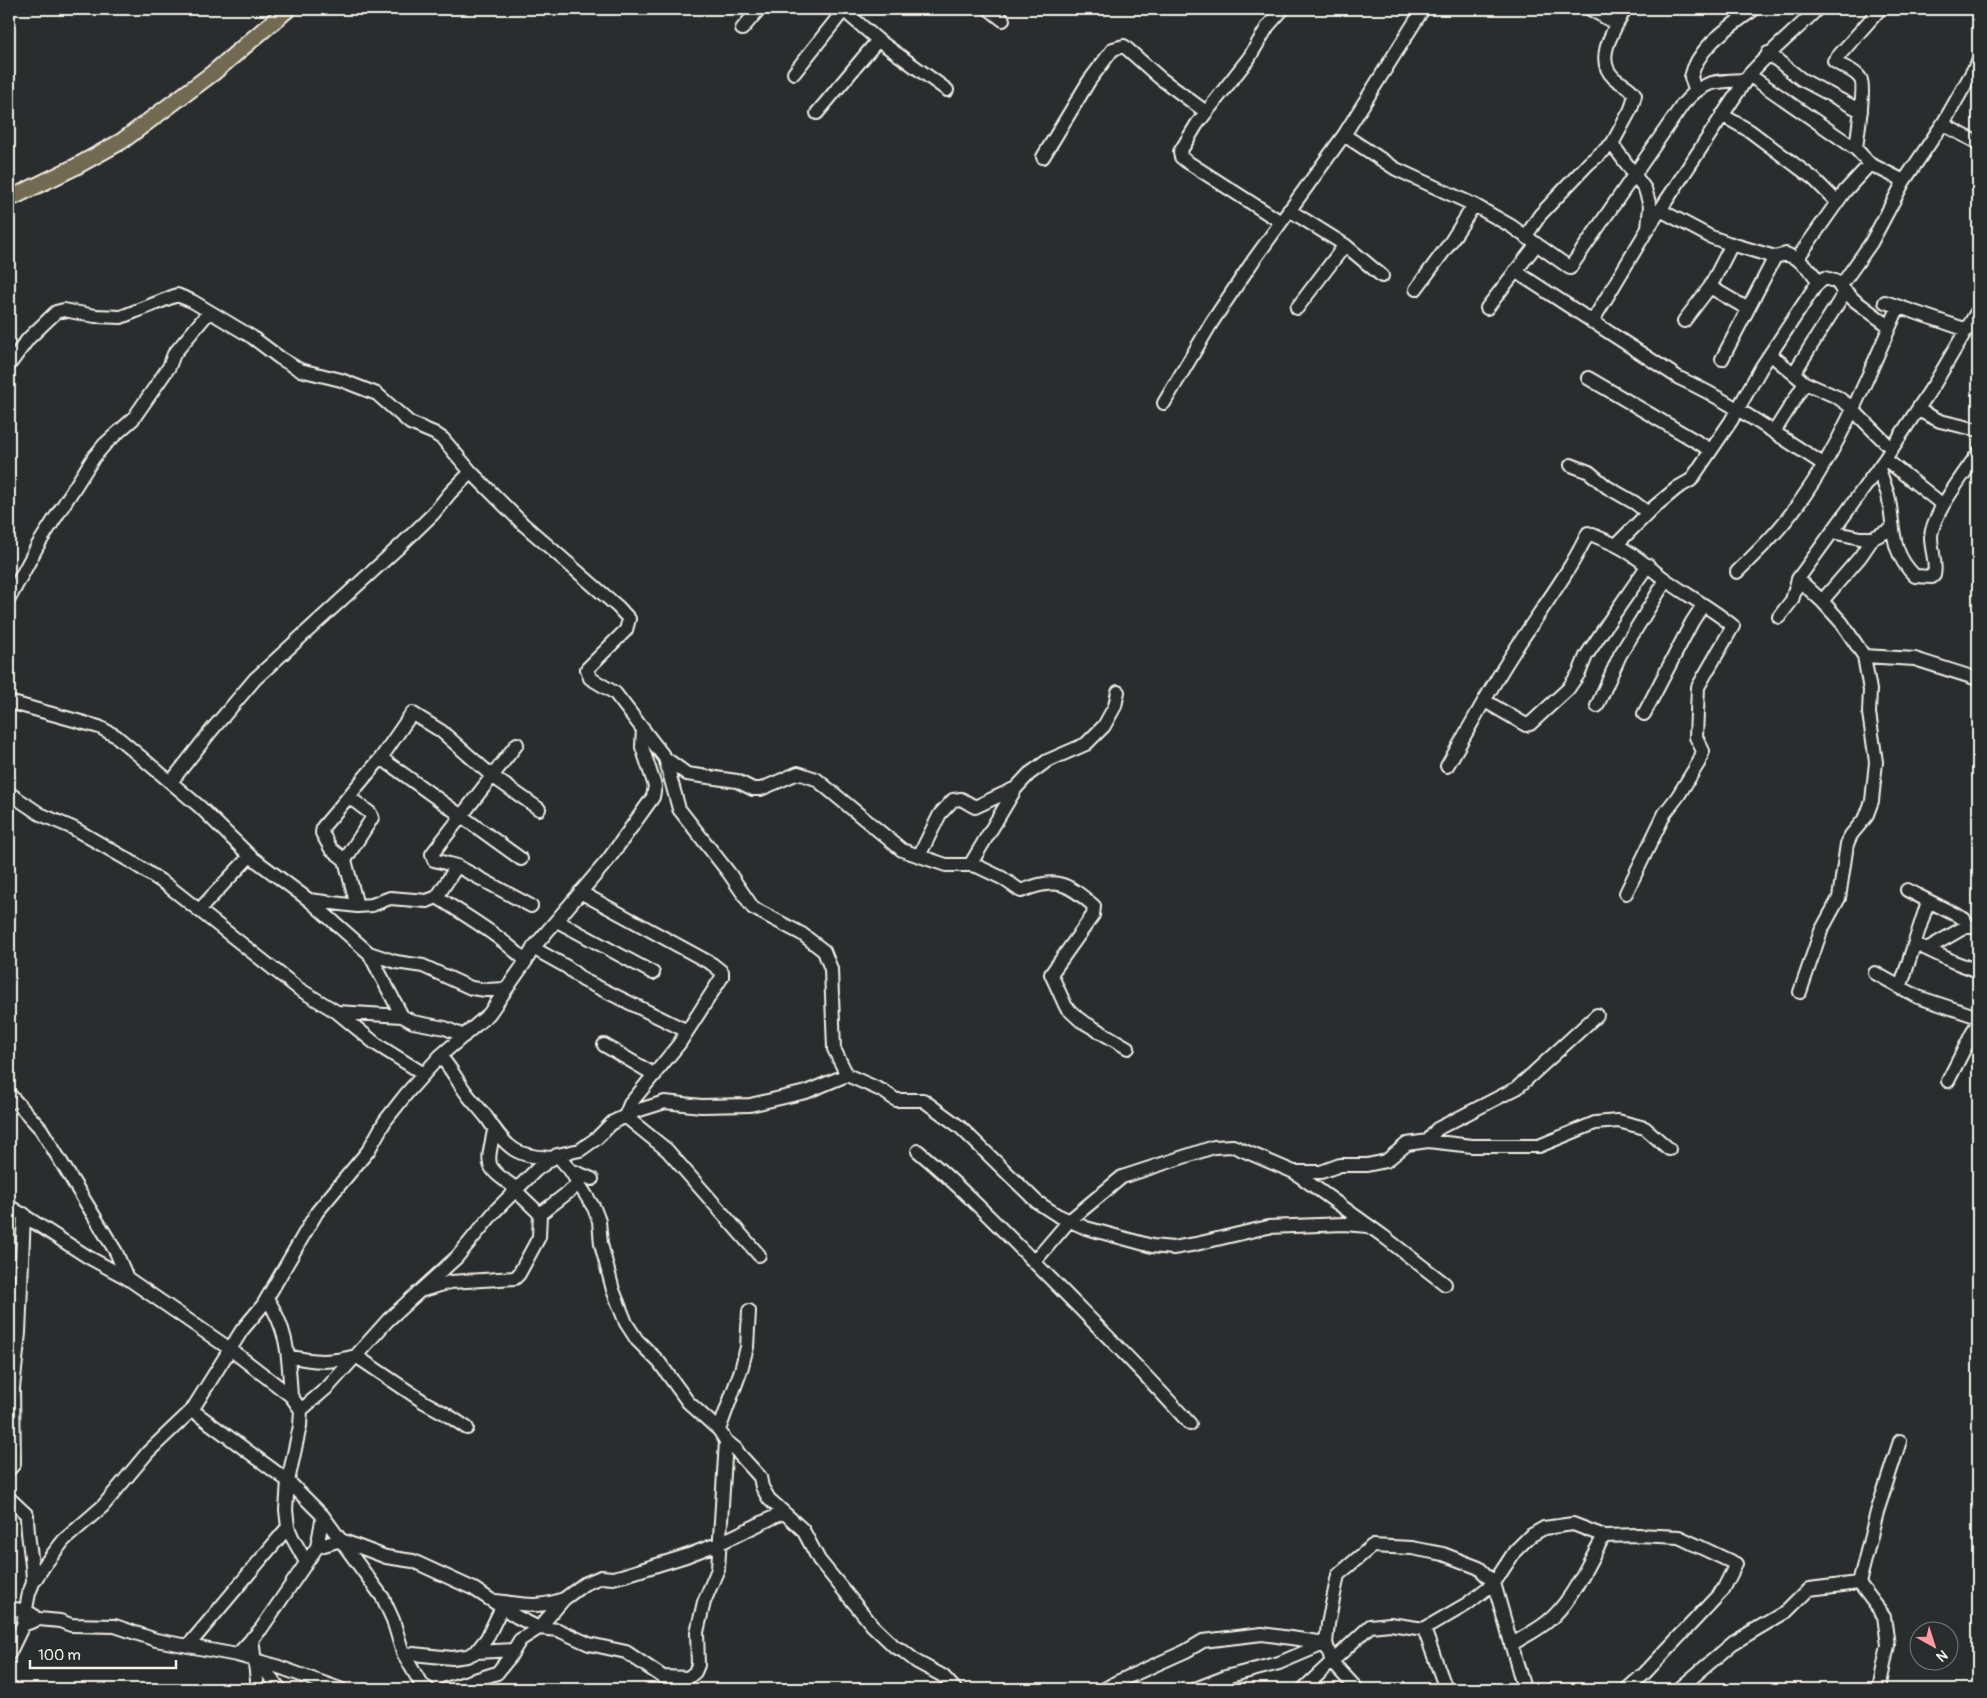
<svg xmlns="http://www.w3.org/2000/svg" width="1987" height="1698" viewBox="0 0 1987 1698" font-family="Pangolin,sans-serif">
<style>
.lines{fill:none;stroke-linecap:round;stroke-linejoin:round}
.minor-casing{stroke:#f4f1e8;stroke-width:16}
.major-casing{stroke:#f4f1e8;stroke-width:19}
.minor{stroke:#2a2d2e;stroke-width:12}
.major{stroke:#736b52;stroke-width:15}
</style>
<rect width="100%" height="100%" fill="#2a2d2e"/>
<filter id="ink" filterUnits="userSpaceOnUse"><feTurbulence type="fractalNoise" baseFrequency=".02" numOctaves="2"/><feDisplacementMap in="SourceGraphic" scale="10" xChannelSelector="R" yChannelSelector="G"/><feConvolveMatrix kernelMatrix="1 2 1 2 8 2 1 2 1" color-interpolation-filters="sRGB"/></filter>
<g filter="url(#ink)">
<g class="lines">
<g class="minor-casing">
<path id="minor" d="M842,9L878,40L947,90
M989,9L1003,20
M1590,9L1617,24
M742,29L759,9
M1768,53L1801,79L1861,111
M794,73L844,10
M1749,75L1856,149L1870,164L1904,181
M1695,90L1691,77C1698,46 1730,27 1754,9
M817,113L878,40
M1722,115L1750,131L1814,179L1837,202
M1944,122L1948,127L1978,143
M1344,135L1396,169L1474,205L1511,226L1570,268L1683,104C1704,80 1715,81 1745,80
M1612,144L1645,189L1650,206L1648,228
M1856,149C1857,137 1866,85 1860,78C1854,69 1841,67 1834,61L1880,9
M1043,157L1089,81L1113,49L1124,46L1160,78L1206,112
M1289,210L1345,245L1382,276
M1660,210L1711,237L1728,243L1775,257L1786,254L1797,259L1810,270L1819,282
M1281,222L1186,161L1181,157L1180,152L1197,124L1249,58L1268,26L1283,9
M1526,236L1540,215L1589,163L1612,144L1631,109L1635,95C1631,87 1621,84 1614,78C1593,59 1615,28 1625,9
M1797,259L1845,191L1870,164
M1515,271L1679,378C1730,401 1776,434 1823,464
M1710,287L1748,309
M1840,287L1871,243L1904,181L1944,122L1978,62
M1416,289L1450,243L1474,205
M1885,302L1967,330
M1297,308L1345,245
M1487,308L1536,245
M1684,321L1710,287L1732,244
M1592,322L1647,230L1749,75C1770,51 1795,32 1817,9
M1770,354L1805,383L1837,397L1847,404L1892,449
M1722,359L1775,257
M9,365L28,339L56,312L64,310L95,316L121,317L177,295L192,301L252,337L280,358L300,370L341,380L377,394L410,423L434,433L443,439L471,472L523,524L618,607L629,619L626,630L587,669L590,678L615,693L665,758L687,774L737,781L753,789H761L798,773L816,779L902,850L946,865H970L979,867L1002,878L1021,891C1056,877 1066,882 1094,906L1093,915L1051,974L1066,1007L1080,1020L1128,1048
M1794,373L1845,292
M1588,378L1711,450
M1164,403L1212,322L1253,261L1344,135L1423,9
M1918,410L1940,421L1978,430
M1774,432L1805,383
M1885,459L1943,505
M1571,465L1589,472L1607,487L1635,503L1648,513
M1879,469C1882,478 1885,486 1888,495C1895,527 1889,551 1915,576L1932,577L1934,575C1937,563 1931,550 1931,537C1932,514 1965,473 1978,453
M1832,532L1860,538H1873
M1616,545C1635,554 1649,568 1666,580C1688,596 1713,609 1733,626L1698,687L1696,737L1703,751L1699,762L1678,796L1665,813L1626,893
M1737,572C1752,557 1768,542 1782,525C1835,462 1865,382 1898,308
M1798,579L1822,601L1842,623L1864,656L1870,690L1869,713L1876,762L1872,801L1866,817L1851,835L1847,844L1839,898L1821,931L1800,992
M9,599L38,545L94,457L105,444L133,419L169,367L174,354L209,312
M1822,601L1860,557L1873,538L1892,529
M1779,617L1792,600L1798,579L1885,459L1935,383L1978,310
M1864,656L1915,659L1978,679
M1485,701L1526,725L1530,724L1568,689L1579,673L1586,656L1610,620L1648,565
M9,702L99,727L116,736L200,807L250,856L309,900L369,953L396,962L423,966L471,988L486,990L506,989
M1597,706L1620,655L1666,580
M1644,714L1692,622L1703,605
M381,758L521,859
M665,758L679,809L729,873L753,908L802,934L824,951L831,969L834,1049L847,1075
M1447,766C1469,729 1489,690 1513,653C1538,613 1568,576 1588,533L1616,545L1653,508L1677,488L1691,480L1731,421L1761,368L1816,285L1825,278L1835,281L1854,300L1889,326
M171,782L211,731L255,679L400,546L433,514L450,493L471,472
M9,793L40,814L73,828L130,861L167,885L299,989L337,1012L376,1044L424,1074
M919,856L940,814L953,800L961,799L975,807L1016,788L1029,774L1047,761L1086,744L1104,726L1115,706L1118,692
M345,860L372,818L370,813L349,797
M970,865L1016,788
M457,866L531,906
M1907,890L1964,919L1968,926
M580,892L712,964L722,972V977L679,1044L630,1104L625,1116L667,1150L759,1255
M437,897L457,866L434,860L432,854L517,744
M309,900L357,906L372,905L390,898L427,901L437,897C468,917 499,935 526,961
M357,906L345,860L331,849L322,833L323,827L381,758L412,713L441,731L492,776L539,809
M199,910L250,856
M557,921L653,973
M1916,944L1954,962L1978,971
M533,948L567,967L583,980L687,1031
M1927,949L1965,927H1978
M369,953L402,1016
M1875,973L1918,997L1978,1017
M1900,988C1910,959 1918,931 1928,902
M337,1012L402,1016L413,1022L445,1028L464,1036
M604,1045L655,1075
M440,1056C452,1069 457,1081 467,1094C473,1102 481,1110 487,1118C507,1148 515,1157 553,1158
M1948,1081L1978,1022
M9,1094L41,1129L116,1252L127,1278
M494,1131C486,1169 485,1166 517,1189
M1428,1141L1437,1129L1517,1088L1597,1015
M918,1151C966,1191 1009,1237 1053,1281C1099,1328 1146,1374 1190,1424
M557,1155L570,1170L594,1208L599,1221L601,1244L613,1290L626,1323L637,1340L659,1362L688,1402L719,1430L726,1441L736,1449L739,1454L760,1477L762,1487L769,1499L803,1530L819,1560L872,1625L895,1647L903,1651L917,1662L943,1676L955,1689
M570,1170L592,1179
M1294,1172L1383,1236L1445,1284
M9,1206L88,1257L127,1278L230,1349L291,1396L301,1410L300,1426L288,1481L286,1510L288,1527L292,1537L306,1562
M540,1214L579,1184
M1034,1262L1069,1221L1122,1177L1214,1147L1233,1146L1294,1172H1321L1340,1165H1367L1386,1161L1407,1144L1428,1141L1472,1146H1539L1595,1123L1618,1121L1645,1128L1669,1149
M423,1290L450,1282L515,1278L519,1274L539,1237L540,1214L516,1191
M267,1298C289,1333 288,1356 291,1396
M288,1356C314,1362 331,1363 356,1356L424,1402L446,1414L467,1428
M192,1410L288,1481L323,1516L383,1598L393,1620L403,1653L421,1684L428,1689
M301,1410L328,1387L388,1320L457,1257L496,1210L536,1170L557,1155L580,1150L597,1138L613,1122L636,1111L665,1102L701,1106L750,1105L806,1092L847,1075L883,1091L896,1100H923L960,1127L1037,1202L1057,1215L1086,1228L1152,1246L1173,1248L1196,1244L1268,1227L1344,1224L1368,1226
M719,1430L741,1370L747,1347L749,1311
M9,1470L14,1464L13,1388L19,1333L24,1214
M9,1498L27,1515C27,1538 33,1560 33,1583
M317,1547L341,1540L386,1557L413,1561L474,1589L517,1617L539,1628L558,1630L589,1644L626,1652L663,1677L688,1678L695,1672L698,1665L697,1632L704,1602L718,1569L726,1441
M495,1601C524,1604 535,1609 564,1599
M9,1608L26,1611L33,1615
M23,1625L39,1619L60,1621L71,1625L115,1626L156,1640L237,1655L276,1666L340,1689
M1424,1629L1446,1689
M252,1638L258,1689
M1511,1645C1523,1637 1536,1631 1547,1622C1573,1601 1587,1564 1604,1536
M188,1646L288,1527
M476,1652L487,1638L502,1607
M403,1653L452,1658L467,1656L476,1652L514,1650
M9,1654L23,1625L29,1593L33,1583L46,1563L64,1540L103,1506L148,1452L192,1410L242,1330L263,1305L317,1212L368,1151L385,1121L407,1093L440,1056L489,1014L526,961L533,948L608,860L653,797L655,786L642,747L643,728
M237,1655L261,1629L317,1547L323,1516
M265,1664L268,1674L280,1689
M446,1689L497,1673L509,1658L520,1640L539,1628L564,1599L584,1584L601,1577L613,1578L625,1575L686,1556L720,1543L782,1513
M1105,1689L1117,1682L1186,1651L1203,1641L1262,1634L1326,1643
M1195,1689L1226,1677L1279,1663L1326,1643
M1303,1689L1370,1626L1390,1624L1424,1629L1467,1604L1494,1583L1515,1551L1530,1536L1544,1528L1573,1524L1604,1536L1638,1535L1679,1537L1736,1564L1723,1590L1644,1674L1627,1689
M1357,1689L1332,1662L1326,1643L1328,1624L1338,1575L1372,1546L1412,1548L1443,1554L1479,1568L1494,1583L1524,1689
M1679,1689L1733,1643L1787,1611L1809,1589L1859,1583
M1879,1689L1888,1645L1884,1616L1859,1583L1877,1512L1900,1441"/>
</g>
<g class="major-casing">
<path id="major" d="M9,199L75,167L122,141L213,73L288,9"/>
</g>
<use href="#minor" class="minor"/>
<use href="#major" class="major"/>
</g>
</g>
<rect width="1987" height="1698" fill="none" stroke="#2a2d2e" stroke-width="30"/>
<rect x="15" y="15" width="1957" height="1668" fill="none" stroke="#f4f1e8" stroke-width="2" filter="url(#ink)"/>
<g transform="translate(1934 1646) rotate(141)"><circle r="24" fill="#2a2d2e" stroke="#7b7b78"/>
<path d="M0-4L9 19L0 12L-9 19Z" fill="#ff9aa2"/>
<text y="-8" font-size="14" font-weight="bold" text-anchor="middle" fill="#f4f1e8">N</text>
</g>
<path d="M30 1660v8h146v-8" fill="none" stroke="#f4f1e8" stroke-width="2.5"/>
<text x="38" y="1660" font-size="15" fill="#f4f1e8" stroke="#2a2d2e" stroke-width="4" paint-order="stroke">100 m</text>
</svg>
